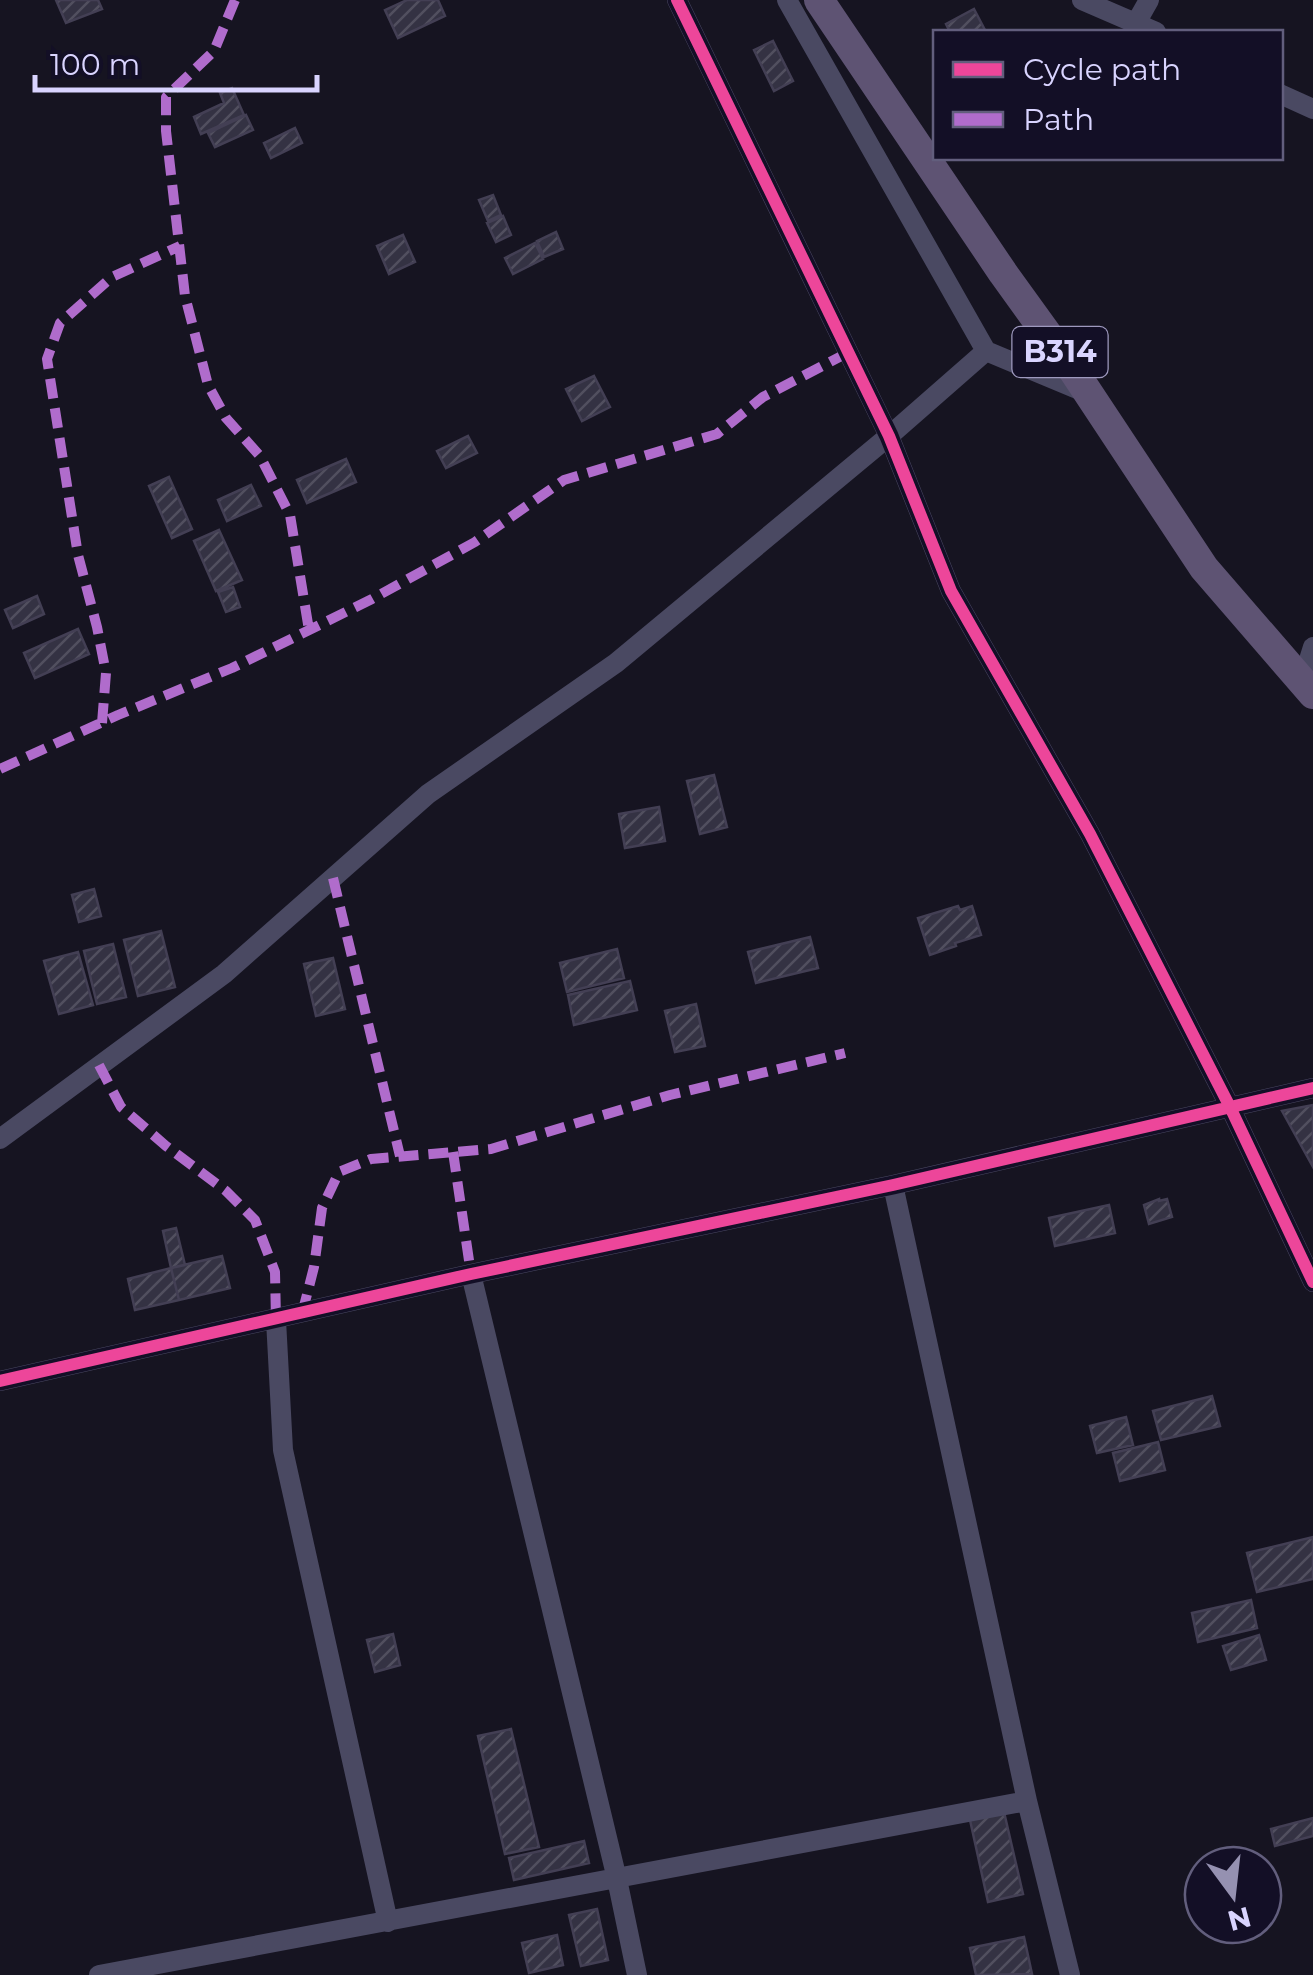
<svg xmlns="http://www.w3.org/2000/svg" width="1313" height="1975" viewBox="0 0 1313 1975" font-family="Montserrat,sans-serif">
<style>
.building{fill:url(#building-hatch);stroke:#433f54;stroke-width:2.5}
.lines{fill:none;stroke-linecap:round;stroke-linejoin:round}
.minor{stroke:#4a4962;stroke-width:20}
.primary{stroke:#5e5373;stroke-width:30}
.quiet{stroke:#b06ccc;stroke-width:10;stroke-dasharray:20 10;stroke-linecap:butt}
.cycleway-casing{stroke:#130f26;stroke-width:19}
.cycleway{stroke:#ed469a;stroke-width:12}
.labels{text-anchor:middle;stroke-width:8;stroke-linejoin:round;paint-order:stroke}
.shield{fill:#130f26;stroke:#9e99be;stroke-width:2.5}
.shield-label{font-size:30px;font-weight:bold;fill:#d9d4ff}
</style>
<defs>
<pattern id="building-hatch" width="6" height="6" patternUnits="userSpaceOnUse" patternTransform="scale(2.5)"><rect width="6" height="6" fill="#343243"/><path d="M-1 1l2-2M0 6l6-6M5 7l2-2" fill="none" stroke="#514f5f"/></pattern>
</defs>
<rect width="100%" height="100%" fill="#161421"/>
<path class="building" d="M56,0H98L102,9L66,23Z
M407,0H438L445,16L398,38L385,10Z
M974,9L986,32H950L946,24Z
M773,41L793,81L774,91L754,50Z
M232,88L244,115L201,134L194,117L224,103L220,93Z
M246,115L253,130L215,147L208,133Z
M295,128L302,143L271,158L264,143Z
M493,195L501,215L488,221L479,200Z
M503,216L511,235L496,242L487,223Z
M556,232L563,249L544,257L537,241Z
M403,235L415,262L389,274L377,246Z
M535,243L543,259L513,274L505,258Z
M594,376L610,407L582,421L566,389Z
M468,436L477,453L446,468L437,451Z
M346,459L356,482L307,503L297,480Z
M169,477L192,529L172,538L149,486Z
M251,485L261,506L227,521L218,500Z
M219,530L242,580L216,591L194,541Z
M233,587L240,607L226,612L218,592Z
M37,596L44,614L13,628L5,610Z
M78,629L89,654L35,678L24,653Z
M714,775L727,827L700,834L687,781Z
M659,807L665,841L625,848L619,814Z
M94,889L101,916L79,922L72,895Z
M958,906L960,910L972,906L981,935L955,943L956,946L930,955L918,918Z
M161,931L175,987L138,996L124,940Z
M810,937L818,968L756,983L748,952Z
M113,944L126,997L97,1004L84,951Z
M617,949L624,978L567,992L560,963Z
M78,952L93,1005L59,1014L44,961Z
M333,958L345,1009L316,1016L304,964Z
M630,981L637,1010L574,1025L568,995Z
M696,1004L705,1046L675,1052L665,1011Z
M1313,1105V1167L1282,1111Z
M1159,1199V1201L1167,1199L1172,1217L1149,1224L1144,1205Z
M1109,1205L1115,1233L1055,1246L1049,1218Z
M176,1228L185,1265L171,1268L163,1231Z
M222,1256L230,1288L179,1300L171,1268Z
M171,1268L179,1300L135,1310L128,1279Z
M1212,1396L1220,1426L1161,1440L1153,1411Z
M1126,1417L1133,1445L1097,1453L1090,1426Z
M1158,1442L1165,1470L1120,1481L1113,1453Z
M1313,1537V1579L1257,1592L1247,1553Z
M1251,1600L1257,1628L1198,1642L1192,1613Z
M393,1634L400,1665L375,1672L367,1640Z
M1259,1635L1266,1660L1231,1670L1223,1646Z
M511,1729L539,1847L505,1854L478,1736Z
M1004,1812L1023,1894L988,1902L970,1820Z
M1313,1818V1836L1275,1846L1271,1829Z
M584,1841L589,1863L514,1880L509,1858Z
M597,1909L608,1960L581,1966L569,1915Z
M557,1935L563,1965L529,1973L522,1943Z
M1024,1937L1032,1974L976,1975L970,1948Z"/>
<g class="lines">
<path class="minor" d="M677,0L889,436L951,591L1090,834L1230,1107L1313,1282
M787,0L986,351L1087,393
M1082,0L1156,32
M1136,23L1149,0
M1280,94L1313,109
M1302,682L1313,647
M0,1139L224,974L428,794L616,663L889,436L986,351
M893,1185L1027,1801L1070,1975
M471,1274L617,1879L637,1975
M276,1320L283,1450L388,1922
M0,1381L471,1274L893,1185L1313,1088
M99,1975L1027,1801"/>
<path class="primary" d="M819,0L1003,273L1073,370L1204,568L1313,694"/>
<path class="quiet" d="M235,0L214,51L166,97V131L185,296L208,385L226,418L260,456L290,515L309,630
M102,723L106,673L97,627L78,555L47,359L60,323L112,277L180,246
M0,769L118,715L232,668L372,599L475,542L564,480L717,434L763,397L849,352
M333,878L400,1156
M99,1065L121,1107L166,1146L226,1191L255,1220L275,1272L276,1320
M453,1152L471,1274
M302,1314L314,1267L322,1208L339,1172L371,1159L491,1149L670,1095L845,1053"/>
<g class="cycleway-casing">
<path id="cycleway" d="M677,0L889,436L951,591L1090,834L1230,1107L1313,1282
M0,1381L471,1274L893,1185L1313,1088"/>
</g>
<use href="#cycleway" class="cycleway"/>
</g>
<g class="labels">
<rect class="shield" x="1012.5" y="327" width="95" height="50" rx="8"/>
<g class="shield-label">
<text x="1060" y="362">B314</text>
</g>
</g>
<rect x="933" y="30" width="350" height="130" fill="#130f26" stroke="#625e7d" stroke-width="2.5"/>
<rect x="953" y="62" width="50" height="15" fill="#ed469a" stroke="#625e7d" stroke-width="2.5"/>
<text x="1023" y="80" font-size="30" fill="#d9d4ff">Cycle path</text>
<rect x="953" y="112" width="50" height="15" fill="#b06ccc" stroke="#625e7d" stroke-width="2.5"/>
<text x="1023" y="130" font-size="30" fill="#d9d4ff">Path</text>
<g transform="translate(1233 1895) rotate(165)"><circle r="48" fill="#130f26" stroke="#625e7d" stroke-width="2.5"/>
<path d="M0-8L18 38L0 25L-18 38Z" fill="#9591b1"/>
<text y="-15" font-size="28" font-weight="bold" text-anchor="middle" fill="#d9d4ff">N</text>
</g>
<path d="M35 75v15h282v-15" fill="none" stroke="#d9d4ff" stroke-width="5"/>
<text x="50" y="75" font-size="30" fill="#d9d4ff" stroke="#130f26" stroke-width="8" paint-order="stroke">100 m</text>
</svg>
